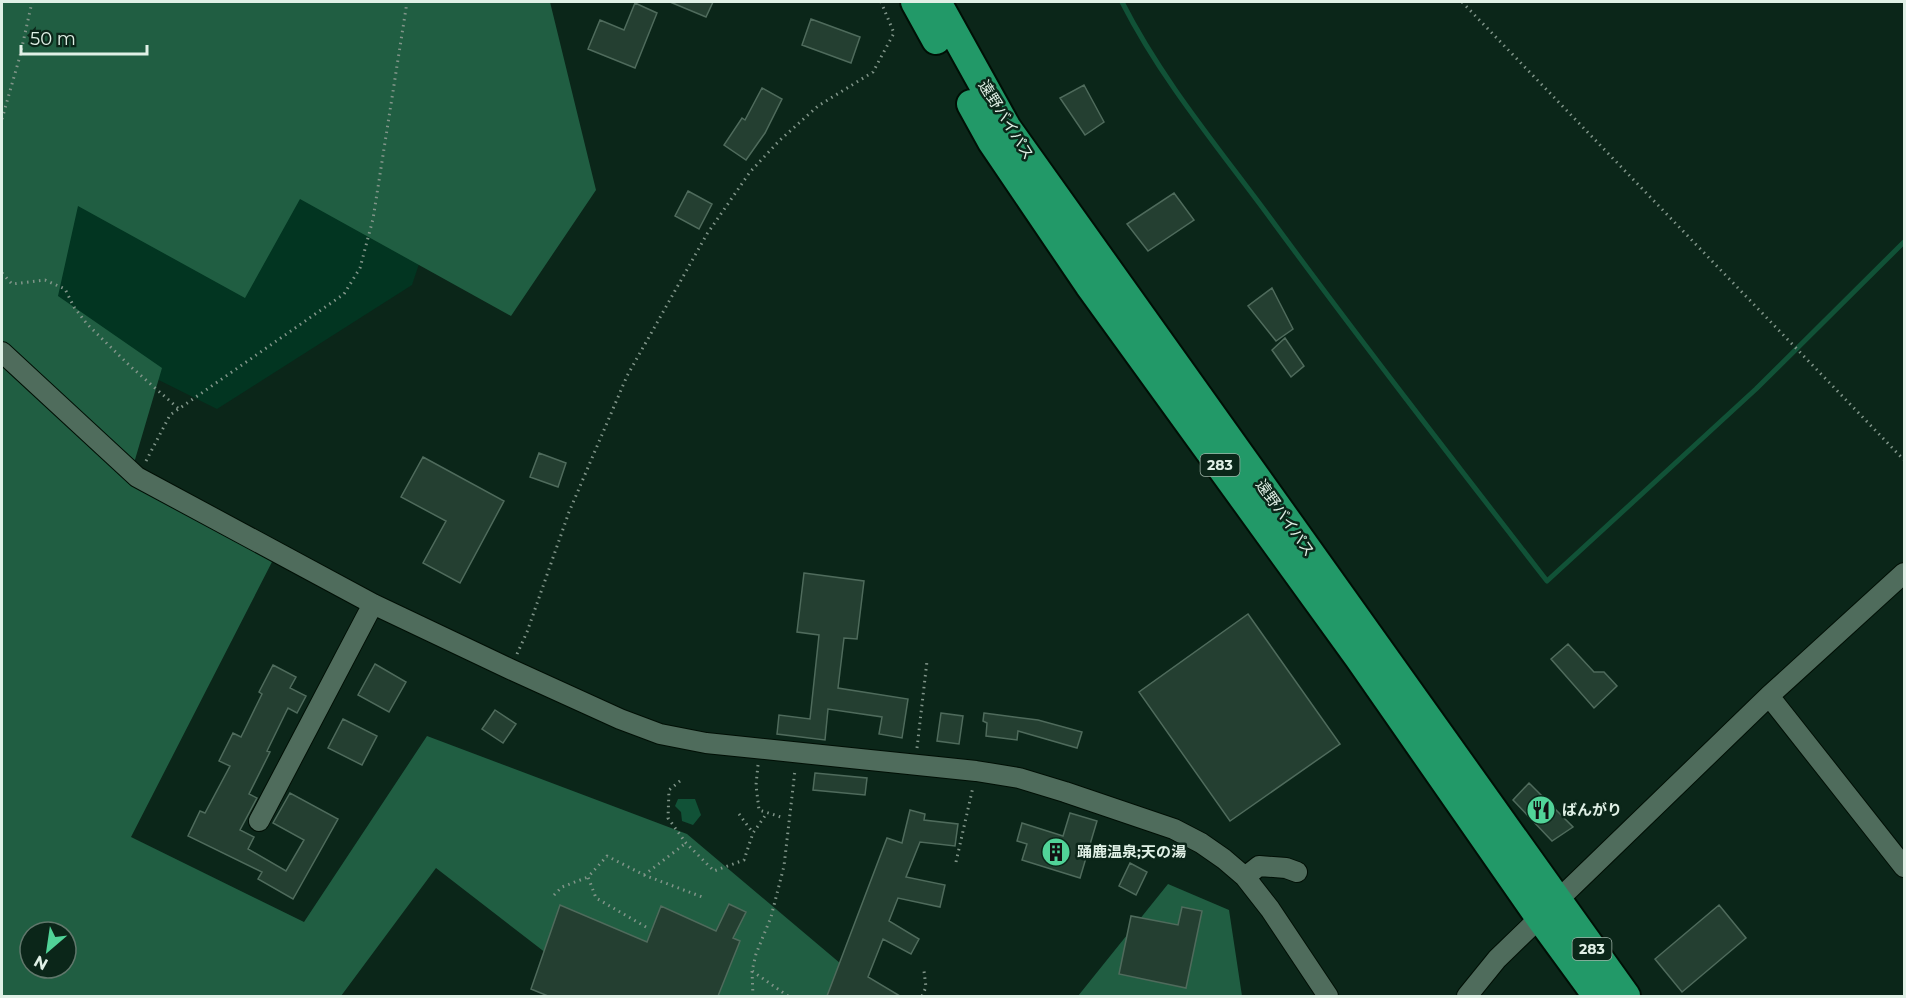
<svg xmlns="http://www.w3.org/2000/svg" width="1906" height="998" viewBox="0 0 1906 998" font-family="Montserrat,'Noto Sans JP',sans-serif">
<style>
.green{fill:#023521}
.forest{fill:#205e42;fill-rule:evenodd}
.water{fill:#115237}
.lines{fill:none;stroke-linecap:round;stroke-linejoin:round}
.stream{stroke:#115237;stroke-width:5}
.building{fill:#243f31;stroke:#4f6b5c;stroke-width:1.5}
.minor-casing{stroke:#000f05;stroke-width:22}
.highway-casing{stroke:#000f05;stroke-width:32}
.path{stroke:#809589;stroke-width:3;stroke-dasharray:1.5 4.5;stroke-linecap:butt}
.minor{stroke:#4f6c5c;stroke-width:20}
.highway{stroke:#229968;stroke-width:28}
.labels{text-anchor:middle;stroke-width:5;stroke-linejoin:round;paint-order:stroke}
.shield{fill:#0b2619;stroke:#a0b3a8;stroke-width:1.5}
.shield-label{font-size:14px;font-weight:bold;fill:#e0f0e6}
.street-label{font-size:15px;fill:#e0f0e6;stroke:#0b2619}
.poi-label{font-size:15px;font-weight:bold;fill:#e0f0e6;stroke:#0b2619;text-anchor:start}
</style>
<rect width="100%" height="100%" fill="#0b2619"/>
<path class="green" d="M2,2H507L412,285L217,409L2,302Z"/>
<path class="forest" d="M2,2H550L596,190L511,316L300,199L245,298L78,206L58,296L162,368L129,480L273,560L131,837L304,922L427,736L687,834L879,996H555L568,970L436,868L341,996H2ZM30,932H66V968H30Z
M1168,884L1229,910L1242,996H1078Z"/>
<path class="water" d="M678,799H695L701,815L693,825L682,821L681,812L675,806Z"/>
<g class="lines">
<path class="stream" d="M1122,2C1161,79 1217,146 1268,215C1359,339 1453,460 1547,581L1756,389L1904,242"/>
</g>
<path class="building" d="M670,2H713L706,17Z
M635,3L657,13L635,68L588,49L600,20L624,30Z
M811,19L860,37L851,63L802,45Z
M1084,85L1104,122L1085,135L1060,98Z
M762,88L782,99L765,133L746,160L724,145L742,118L745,120Z
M688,191L712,204L699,229L675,216Z
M1174,193L1194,220L1148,251L1127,224Z
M1272,288L1293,329L1276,341L1248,306Z
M1285,338L1304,366L1291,377L1272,350Z
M539,453L566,463L558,487L530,477Z
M423,457L504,501L460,583L423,563L446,521L401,497Z
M804,573L864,581L857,639L844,638L838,688L908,699L902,738L879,734L882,717L828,709L825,740L777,734L779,715L810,719L819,635L797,632Z
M1248,614L1340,744L1230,821L1139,692Z
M1568,644L1594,672H1604L1617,686L1594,708L1551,659Z
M375,664L406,682L389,712L358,695Z
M273,665L296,677L290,688L306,696L297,713L288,708L267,751L270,752L249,794L257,798L240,830L254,837L248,849L286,871L304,840L273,823L290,793L338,819L293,899L258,879L262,872L188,836L200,811L205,813L230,766L219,761L233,733L241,737L262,694L259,692Z
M495,710L516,724L503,743L482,729Z
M941,713L963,716L959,744L937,741Z
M984,713L1038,720L1082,732L1077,748L1018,731L1017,740L986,736L987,723L983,721Z
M343,719L377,736L362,765L328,748Z
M815,773L867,778L865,795L813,790Z
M1529,783L1573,827L1552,841L1513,800Z
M910,810L925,814L924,820L958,824L955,846L920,842L906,877L945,885L940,907L898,898L889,921L919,939L911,954L883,939L868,977L900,996H827L887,838L902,843Z
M1070,813L1097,821L1080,878L1022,860L1027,844L1017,841L1022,823L1063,836Z
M1130,863L1147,872L1136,895L1119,886Z
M729,904L746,912L733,938L740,941L718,996H548L531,989L560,905L647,942L661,906L716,931Z
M1719,905L1746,938L1682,992L1655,959Z
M1182,907L1202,911L1186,988L1119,974L1131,916L1178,925Z"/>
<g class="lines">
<g class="minor-casing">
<path id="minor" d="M2,352L137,477L373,604L510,669L620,719L660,734L706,743L976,771L1019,778L1065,792L1174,829L1201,843L1224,859L1245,877L1270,909L1328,996
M1769,696L1904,867
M259,821L373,604
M1245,877L1259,866L1286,868L1297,872
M1467,996L1497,959L1769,696L1904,573"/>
</g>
<g class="highway-casing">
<path id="highway" d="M915,2L936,40
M937,2L1007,128L1626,996
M971,104L992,142L1089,285L1359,658L1540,918L1597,996"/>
</g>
<path class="path" d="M1462,2L1904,460
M2,119L20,56L32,2
M2,273L12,284L45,280L65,289L74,307L87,324L130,366L179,409
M146,461L170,415L344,294L360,268L373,219L407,2
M517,654L527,632L569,512L627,376L707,234L750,172L779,141L818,106L873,72L894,33L881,2
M917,748L927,661
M758,765L756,785L759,810L784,818
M680,781L669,790L668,818L686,843L714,871L744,860L753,833L767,813
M739,814L753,833
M956,862L973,787
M644,875L686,843
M554,895L562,887L588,877
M646,927L596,898L588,877L607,856L644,875L705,898
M752,971L753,996
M788,996L752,971L756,954L771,917L784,866L795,770
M922,996L926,987L924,971"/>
<use href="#minor" class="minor"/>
<use href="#highway" class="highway"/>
</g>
<defs>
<g id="restaurant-disc" transform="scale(1.5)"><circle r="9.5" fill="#51d398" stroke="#0b2619"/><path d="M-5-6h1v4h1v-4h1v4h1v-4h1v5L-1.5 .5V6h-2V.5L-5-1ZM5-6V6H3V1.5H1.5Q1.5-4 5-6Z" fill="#111"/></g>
<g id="building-disc" transform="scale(1.5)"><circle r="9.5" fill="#51d398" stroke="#0b2619"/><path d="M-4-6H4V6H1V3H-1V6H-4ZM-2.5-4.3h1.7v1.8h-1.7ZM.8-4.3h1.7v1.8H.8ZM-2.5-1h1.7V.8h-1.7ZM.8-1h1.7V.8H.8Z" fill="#111"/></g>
</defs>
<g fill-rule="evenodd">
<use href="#restaurant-disc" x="1541" y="810"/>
<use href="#building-disc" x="1056" y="852"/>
</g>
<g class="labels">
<g class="shield">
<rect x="1200.5" y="454" width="39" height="22" rx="4.5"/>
<rect x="1572.5" y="938" width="39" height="22" rx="4.5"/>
</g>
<g class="shield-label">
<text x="1220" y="470">283</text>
<text x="1592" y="954">283</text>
</g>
<g class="street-label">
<text transform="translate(1006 120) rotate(58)" y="5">遠野バイパス</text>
<text transform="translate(1285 518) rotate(55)" y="5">遠野バイパス</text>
</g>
<g class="poi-label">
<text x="1562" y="815">ばんがり</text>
<text x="1077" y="857">踊鹿温泉;天の湯</text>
</g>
</g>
<rect width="1906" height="998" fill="none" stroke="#e0f0e6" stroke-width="6"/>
<g transform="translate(48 950) rotate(209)"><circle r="28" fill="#0b2619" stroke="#60776b" stroke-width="1.5"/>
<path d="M0-4.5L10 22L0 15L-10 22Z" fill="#51d398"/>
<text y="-9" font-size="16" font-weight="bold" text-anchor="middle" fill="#e0f0e6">N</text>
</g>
<path d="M21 45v9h126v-9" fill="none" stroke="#e0f0e6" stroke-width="3"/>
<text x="30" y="45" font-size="18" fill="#e0f0e6" stroke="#0b2619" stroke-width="4.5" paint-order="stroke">50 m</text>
</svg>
